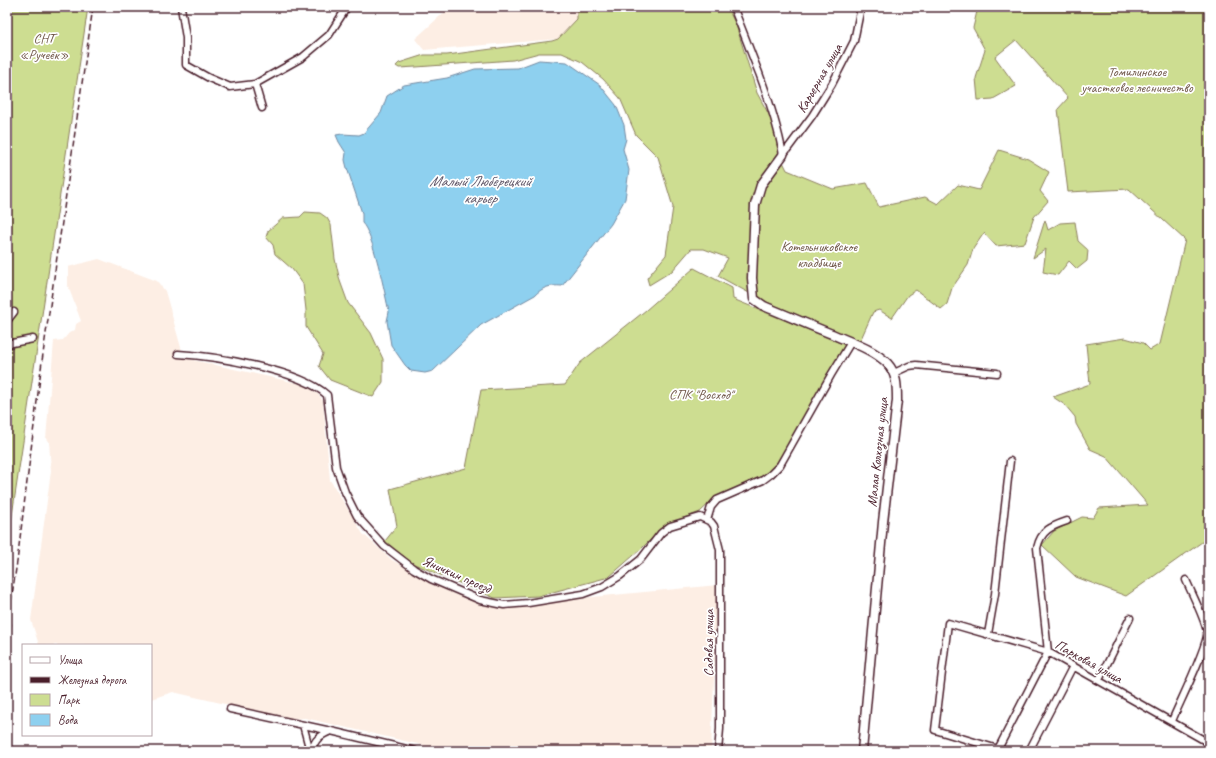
<svg xmlns="http://www.w3.org/2000/svg" width="1216" height="758" viewBox="0 0 1216 758" font-family="Caveat,sans-serif">
<style>
.built{fill:#fdeee4}
.green{fill:#cddd91;stroke:#8c7e5e}
.water{fill:#8ed0ef;stroke:#7389a1}
.lines{fill:none;stroke-linecap:round;stroke-linejoin:round}
.minor-casing{stroke:#4a1f2b;stroke-width:9}
.tertiary-casing{stroke:#4a1f2b;stroke-width:11}
.minor{stroke:#fff;stroke-width:6}
.tertiary{stroke:#fff;stroke-width:8}
.rail{stroke:#4a1f2b;stroke-width:1.5;stroke-dasharray:6 3;stroke-linecap:butt}
.labels{text-anchor:middle;stroke-width:3.5;stroke-linejoin:round;paint-order:stroke}
.park-label{font-size:14px;fill:#71584a;stroke:#fff}
.street-label{font-size:14px;fill:#4a1f2b;stroke:#fff}
.water-label{font-size:15px;font-style:italic;fill:#5e5466;stroke:#fff}
</style>
<rect width="100%" height="100%" fill="#fff"/>
<filter id="ink" filterUnits="userSpaceOnUse"><feTurbulence type="fractalNoise" baseFrequency=".025" numOctaves="2"/><feDisplacementMap in="SourceGraphic" scale="8" xChannelSelector="R" yChannelSelector="G"/><feConvolveMatrix kernelMatrix="1 2 1 2 8 2 1 2 1" color-interpolation-filters="sRGB"/></filter>
<g filter="url(#ink)">
<path class="built" d="M450,7H577V19L558,39L424,50L415,39Z
M99,259L157,281L165,291L182,351H178L179,357L306,385L319,395L323,401L330,480L363,534L392,560L454,594L503,608L561,600L718,585L711,751H448L305,718L290,719L173,692L151,699V645H39L31,620L51,471L49,441L46,439L54,341L63,340L69,333L75,330L76,324L81,321L68,286V267Z"/>
<path class="green" d="M7,7H88L7,549Z
M577,7H727L736,25L757,93L773,122L779,154L787,170L833,189L867,183L879,207L925,197L938,204L958,185L979,190L999,150L1028,159L1049,172L1040,191L1048,201L1034,217L1025,243L996,246L984,233L973,249L968,265L952,288L947,304L941,309L916,290L908,295L892,318L879,310L873,312L860,341L762,300L718,276L728,258L704,249H691L672,271L649,285L647,278L666,255L673,207L658,157L636,135L620,98L603,79L582,62L562,53H539L513,60L416,67L399,68L396,66L399,63L424,55H447L552,41L558,39L577,19Z
M978,7H1209V537L1126,596L1076,577L1042,545L1054,531L1082,517L1093,518L1099,508L1148,505L1106,456L1090,449L1076,424L1075,417L1065,405L1053,397L1090,384L1086,344L1125,338L1143,343L1150,350L1160,344L1185,240L1129,189L1068,192L1058,109L1068,98L1016,40L995,57L1016,86L993,99L978,100L976,78L985,50L973,28Z
M305,212L320,213L327,218L331,225L335,259L340,281L348,303L371,333L383,359V382L373,397L330,380L319,366L323,354L306,327V310L303,284L292,269L275,254L273,245L266,237L268,231L283,218L300,217Z
M1045,220L1048,230L1060,223L1075,222L1078,241L1088,250L1087,261L1077,269L1069,261L1058,275L1043,272L1046,249L1033,258Z
M694,268L732,288L733,299L845,345V350L783,455L768,473L715,498L700,512L665,525L641,549L609,577L538,596L495,598L412,563L385,541L397,526L390,489L466,468L481,390L565,385L580,363L646,310Z"/>
<path class="water" d="M539,60L567,62L600,85L616,105L624,125L626,139L623,149L629,170L625,199L611,224L562,286C550,285 543,287 535,295L481,325L433,371L425,373L411,371L405,365L391,345L387,321L389,312C385,294 373,233 362,223V213L347,168L345,160L346,153L339,142L336,135L342,134L359,135L364,133L381,113L387,96L404,85L447,78L475,69L518,68Z"/>
<g class="lines">
<g class="minor-casing">
<path id="minor" d="M181,7L186,38V65L209,78L230,87L255,84L262,108
M733,7C742,28 750,51 759,73C769,100 778,126 783,155
M255,84L303,57L329,35L347,7
M783,155L812,116L832,84L854,41L861,7
M7,321L14,312
M7,344L33,339
M178,354C215,356 300,370 327,395L336,467L345,492L357,516L384,546L414,569L431,579L480,600L504,605L528,603L583,594L602,587L620,576L641,559L661,533L670,526L700,517L711,522L714,526L720,550V729L718,751
M894,373L909,366L916,365L997,373
M707,520L711,507L717,500L763,480L771,474L780,465L831,375L851,342
M988,634L995,594L1010,461
M1099,680L1130,618
M230,709L331,731L415,751
M1172,721C1178,706 1209,644 1207,632C1205,619 1192,594 1186,580
M303,725L310,751
M998,749L935,730L948,623L1048,652L1209,743
M312,751C314,739 321,735 331,731
M997,751L1048,652L1037,548C1041,530 1052,526 1067,521
M1029,751L1073,666"/>
</g>
<g class="tertiary-casing">
<path id="tertiary" d="M783,155L761,185L755,205L752,278L754,299L764,306C786,315 809,325 832,334C850,342 873,349 887,363C897,374 897,386 897,400L883,522L862,751"/>
</g>
<use href="#minor" class="minor"/>
<use href="#tertiary" class="tertiary"/>
<path class="rail" d="M7,628L17,562L42,361L93,7
M7,647L11,623"/>
</g>
</g>
<g class="labels">
<g class="park-label">
<text x="44" y="43">СНТ<tspan x="44" dy="16">«Ручеёк»</tspan></text>
<text x="1137" y="76">Томилинское<tspan x="1137" dy="16">участковое лесничество</tspan></text>
<text x="819" y="251">Котельниковское<tspan x="819" dy="16">кладбище</tspan></text>
<text x="701" y="399">СПК "Восход"</text>
</g>
<g class="street-label">
<text transform="translate(819 78) rotate(-60)" y="5">Карьерная улица</text>
<text transform="translate(877 452) rotate(-84)" y="5">Малая Колхозная улица</text>
<text transform="translate(457 574) rotate(24)" y="5">Яничкин проезд</text>
<text transform="translate(708 643) rotate(-90)" y="5">Садовая улица</text>
<text transform="translate(1089 661) rotate(29)" y="5">Парковая улица</text>
</g>
<g class="water-label">
<text x="480" y="186">Малый Люберецкий<tspan x="480" dy="17">карьер</tspan></text>
</g>
</g>
<rect width="1216" height="758" fill="none" stroke="#fff" stroke-width="24"/>
<rect x="12" y="12" width="1192" height="734" fill="none" stroke="#4a1f2b" stroke-width="1.5" filter="url(#ink)"/>
<rect x="22" y="644" width="130" height="92" fill="#ffffff" stroke="#b7a5aa"/>
<rect x="30" y="657" width="20" height="6" fill="#ffffff" stroke="#b7a5aa"/>
<text x="58" y="664" font-size="12" fill="#4a1f2b">Улица</text>
<rect x="30" y="677" width="20" height="6" fill="#4a1f2b" stroke="#b7a5aa"/>
<text x="58" y="684" font-size="12" fill="#4a1f2b">Железная дорога</text>
<rect x="30" y="694" width="20" height="12" fill="#cddd91" stroke="#b7a5aa"/>
<text x="58" y="704" font-size="12" fill="#4a1f2b">Парк</text>
<rect x="30" y="714" width="20" height="12" fill="#8ed0ef" stroke="#b7a5aa"/>
<text x="58" y="724" font-size="12" fill="#4a1f2b">Вода</text>
</svg>
